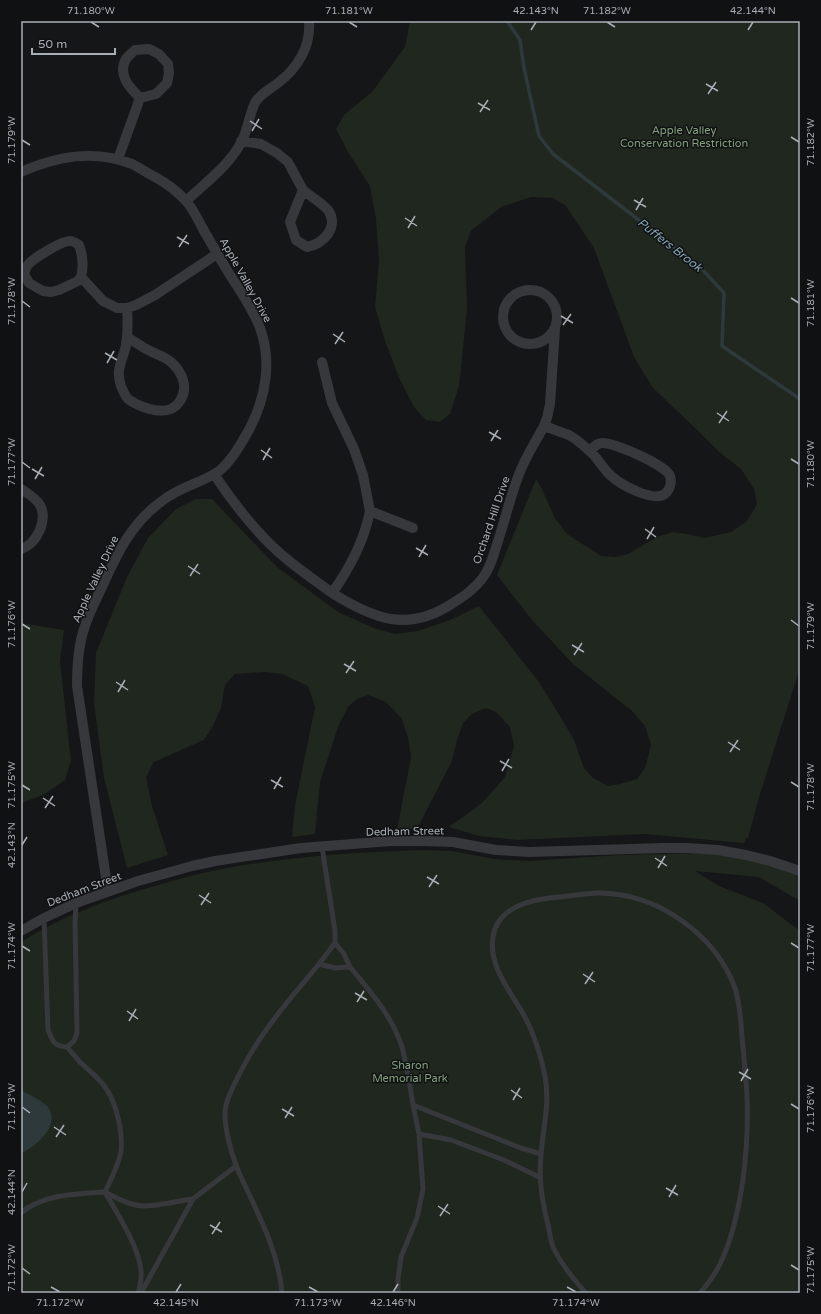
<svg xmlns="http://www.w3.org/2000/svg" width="821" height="1314" viewBox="0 0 821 1314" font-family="'Varela Round',sans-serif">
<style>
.green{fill:#20271f}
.water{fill:#2e393c}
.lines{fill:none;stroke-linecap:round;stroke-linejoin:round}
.stream{stroke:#2e393c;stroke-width:3.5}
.service{stroke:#36383c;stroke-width:5}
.minor{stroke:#36383c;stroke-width:10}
.ticks{fill:none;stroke:#a8afb7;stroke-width:1.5}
.labels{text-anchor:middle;stroke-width:3;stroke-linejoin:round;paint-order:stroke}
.park-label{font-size:11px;fill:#84a17f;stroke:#101112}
.street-label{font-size:11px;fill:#a8afb7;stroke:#101112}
.water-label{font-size:12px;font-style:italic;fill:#80a4b1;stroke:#101112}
.neatline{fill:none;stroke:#a8afb7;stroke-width:1.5}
.ticks-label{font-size:10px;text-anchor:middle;fill:#a8afb7}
</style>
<rect width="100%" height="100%" fill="#151617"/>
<path class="green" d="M410,21H800V668L760,794L748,838H746L744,843L645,834L517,840L479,836L449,827L482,803L505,777L514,746L510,727L496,712L486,708L472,714L463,723L457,740L452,761L417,829L397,830L411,757L408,738L402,719L386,702L368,695L357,699L348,707L338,727L320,782L315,834L292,837L295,805L315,707L308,686L282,674L265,672L235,674L225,685L221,708L213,726L204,740L154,762L146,777L152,806L168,855L127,868L104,778L94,703L96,653L127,577L148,538L176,509L196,499H212L277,567L338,612L376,629L396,634L418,631L450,620L479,606L539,682L560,716L574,740L584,768L593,778L608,786L620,784L637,779L645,768L651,745L645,726L632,711L573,664L532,620L497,575L536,479L541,487L555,518L567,534L601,556L616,557L628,554L657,537L673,532L688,534L704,538L731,532L747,521L757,504L754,489L741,469L719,452L694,427L653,388L634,357L594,248L565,205L553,198L531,197L501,207L471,231L465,247L467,309L459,386L450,414L440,422L426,420L414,407L400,380L385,341L375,307L379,260L376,219L370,186L348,152L336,129L344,115L372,92L405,47Z
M21,623L64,630L60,661L71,761L65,780L43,795L21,803Z
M423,850L452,851L494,859L529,861L620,855L708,853L754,859L800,875V901L759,877L695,871L719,886L763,903L800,931V1293H21V942C62,916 108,899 155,886C176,880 196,874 217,870C284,857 354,852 423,850Z"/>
<path class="water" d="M21,1090C28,1094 43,1101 48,1107C61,1125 36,1147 21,1153Z"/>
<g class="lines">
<path class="stream" d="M507,21L520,40L524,68L539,136L553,154L700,267L724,293L722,346L800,399"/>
<path class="service" d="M322,847L335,931V943
M44,918L48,1030C53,1042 54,1046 67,1047L74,1041L77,1033L75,922L76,904
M319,964L335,943L344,954L350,967
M539,1177L504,1160L451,1140L419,1134L413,1105L521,1148L541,1154
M193,1199L236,1166
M21,1213C43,1194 77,1194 105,1192C111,1179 118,1166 121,1152C123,1134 117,1105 107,1090C100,1078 89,1071 79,1061C75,1056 71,1052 67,1047
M138,1293C140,1286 142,1279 141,1271C139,1246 117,1214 105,1192C116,1198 129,1205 143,1206C159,1206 177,1201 193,1199L141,1293
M282,1293C278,1247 255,1209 237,1168C231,1153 222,1121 226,1105C229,1093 236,1081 242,1069C262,1030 291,998 319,964L335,968L350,967C370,991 392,1016 402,1047C407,1066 410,1086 413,1105
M398,1293V1279L401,1257L417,1218L423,1189L419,1134
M586,1293C574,1280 562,1265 554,1249C551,1243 550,1236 549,1229C543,1205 538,1180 541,1155C543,1126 550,1106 545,1076C541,1056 535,1037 526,1019C513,994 488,968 493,937C497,909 525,901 549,898C566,897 583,893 599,893C657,893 715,934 735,988C740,1004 741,1021 742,1037C744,1057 746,1077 747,1097C749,1148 742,1218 720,1264C715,1274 708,1284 700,1293"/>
<path class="minor" d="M241,141L261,144L277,153L288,162L303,190L290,222L296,240L307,247C323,244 340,227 328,210C323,204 310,196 303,190
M118,159L140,98C130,88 117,75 126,59C128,56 132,53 135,50L149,49L159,54L168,64L169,73L167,83L156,94L140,98
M21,172C57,156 94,149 132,164C140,168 147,173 155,177C166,183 177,191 185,200C193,208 198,220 203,229C212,245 221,260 230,275C241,292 253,309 260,328C272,361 266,397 250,428C242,442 232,461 219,471C202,483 179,487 162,501C131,523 117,554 102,587C96,600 89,613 85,626C78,645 77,666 77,686L108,891
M186,201C206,182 229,166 242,141C248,129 250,111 256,101C262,93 270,89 278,83C298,68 311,46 309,21
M81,277L78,281L59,290L51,292L43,291L29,283L24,274C25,271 26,267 28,265C32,259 63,240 70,241C73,241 76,243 79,245C83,256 84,265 81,277L103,301L117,308H127L136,305L155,295L217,254
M503 317a27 27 0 1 1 54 0a27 27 0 1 1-54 0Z
M127,308C128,321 128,332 126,345C123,360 115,369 121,386C123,391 125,396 128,399C139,407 159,414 171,409C175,407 178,404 180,401C189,388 182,372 172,363C166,357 158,355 150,351C142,347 135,342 127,337
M555,329L550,404L547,418L544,426C552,429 561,432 569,435C578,440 585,447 593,454C599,461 604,469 610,475C620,484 654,504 666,493C670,489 672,482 670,476C666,465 615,443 602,443C597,443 594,447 590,451
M322,362L332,403L354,449L363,475L370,511L413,528
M214,474C229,497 246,519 265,539C285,560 309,576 332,593
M21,489C27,493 36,498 40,505C48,520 37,544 21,549
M370,511C364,541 350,568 332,593C374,619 408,633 453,603C463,597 474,589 481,580C490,569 494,554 498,541C505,520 510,498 518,477C524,459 535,443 544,426
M21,931L44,918L76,903L138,881L192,866L215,861L301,848L391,841H423L453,842L496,850L529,852L664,848H687L718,850L746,855L770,861L800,871"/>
</g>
<path class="ticks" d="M91,22L99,27M349,22L357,27M607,22L615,27M531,30L536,22M748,30L753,22M706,84L718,91M708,94L716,82M478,103L490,110M480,112L488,100M250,121L262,129M252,131L259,119M791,137L799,142M22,140L30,145M634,200L646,207M636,210L643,198M405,218L417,226M408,228L415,216M177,237L189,244M179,247L187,235M791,298L799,303M22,301L30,307M561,316L573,323M563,325L571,314M333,334L345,342M335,344L343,332M105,353L117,360M107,363L114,351M717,413L729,421M719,423L727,411M489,432L501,439M491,441L498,430M261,450L272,458M791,459L799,464M263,460L270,448M22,462L30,468M32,469L44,476M35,479L42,467M645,529L656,537M647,539L654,527M416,548L428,555M419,557L426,545M188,566L200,574M190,576L198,564M791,620L799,626M22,624L30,629M572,645L584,652M574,655L582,643M344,664L356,671M346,673L354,661M116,682L128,690M118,692L125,680M728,742L740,750M730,752L738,740M500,761L512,768M502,771L509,759M271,780L283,787M791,782L799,787M22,785L30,790M274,789L281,777M43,798L55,806M45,808L53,796M22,845L27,837M655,858L667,866M658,868L665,856M427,877L439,884M429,887L437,875M199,895L211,903M201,905L209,893M791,943L799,948M22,946L30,951M583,974L595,982M585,984L593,972M355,993L367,1000M357,1002L364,991M127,1011L138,1019M129,1021L136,1009M739,1072L751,1079M741,1081L748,1069M511,1090L522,1098M513,1100L520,1088M791,1104L799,1109M22,1107L30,1113M282,1109L294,1116M285,1118L292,1107M54,1127L66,1135M56,1137L64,1125M666,1188L678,1195M22,1192L27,1183M669,1197L676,1185M438,1206L450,1214M440,1216L448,1204M210,1225L222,1232M212,1234L220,1222M791,1265L799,1270M22,1268L30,1274M51,1287L60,1292M309,1287L318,1292M567,1287L576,1292M176,1292L181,1284M393,1292L398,1284"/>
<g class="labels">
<g class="park-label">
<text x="684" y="134">Apple Valley<tspan x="684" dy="13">Conservation Restriction</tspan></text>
<text x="410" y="1069">Sharon<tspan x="410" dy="13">Memorial Park</tspan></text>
</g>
<g class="street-label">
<text transform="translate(246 280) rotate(61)" y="4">Apple Valley Drive</text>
<text transform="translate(491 520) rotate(-71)" y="4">Orchard Hill Drive</text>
<text transform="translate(95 579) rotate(-65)" y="4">Apple Valley Drive</text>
<text transform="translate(405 831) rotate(-1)" y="4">Dedham Street</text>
<text transform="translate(84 889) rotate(-21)" y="4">Dedham Street</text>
</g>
<g class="water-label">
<text transform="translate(670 245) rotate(38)" y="4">Puffers Brook</text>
</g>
</g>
<rect width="821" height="1314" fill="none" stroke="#101112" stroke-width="44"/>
<path d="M32 48v6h83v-6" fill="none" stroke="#a8afb7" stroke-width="2"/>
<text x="38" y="48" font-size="12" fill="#a8afb7" stroke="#101112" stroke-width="3" paint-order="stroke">50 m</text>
<rect x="22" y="22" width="777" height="1270" class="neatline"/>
<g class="ticks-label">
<text x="91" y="14">71.180°W</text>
<text x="349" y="14">71.181°W</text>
<text x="536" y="14">42.143°N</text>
<text x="607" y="14">71.182°W</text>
<text x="753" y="14">42.144°N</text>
<text transform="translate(11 140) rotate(-90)" y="4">71.179°W</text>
<text transform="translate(810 142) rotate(-90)" y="4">71.182°W</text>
<text transform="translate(11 301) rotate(-90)" y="4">71.178°W</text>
<text transform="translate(810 303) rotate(-90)" y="4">71.181°W</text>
<text transform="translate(11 462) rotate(-90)" y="4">71.177°W</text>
<text transform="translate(810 464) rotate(-90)" y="4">71.180°W</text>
<text transform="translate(11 624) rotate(-90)" y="4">71.176°W</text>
<text transform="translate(810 626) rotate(-90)" y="4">71.179°W</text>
<text transform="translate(11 785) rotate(-90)" y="4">71.175°W</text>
<text transform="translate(810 787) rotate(-90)" y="4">71.178°W</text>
<text transform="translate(11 845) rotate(-90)" y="4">42.143°N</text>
<text transform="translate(11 946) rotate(-90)" y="4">71.174°W</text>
<text transform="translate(810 948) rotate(-90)" y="4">71.177°W</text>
<text transform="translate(11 1107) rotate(-90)" y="4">71.173°W</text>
<text transform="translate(810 1109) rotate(-90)" y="4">71.176°W</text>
<text transform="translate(11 1192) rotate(-90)" y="4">42.144°N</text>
<text transform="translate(11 1268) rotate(-90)" y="4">71.172°W</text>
<text transform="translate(810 1270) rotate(-90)" y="4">71.175°W</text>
<text x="60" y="1306">71.172°W</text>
<text x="176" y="1306">42.145°N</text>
<text x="318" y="1306">71.173°W</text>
<text x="393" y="1306">42.146°N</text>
<text x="576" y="1306">71.174°W</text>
</g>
</svg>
